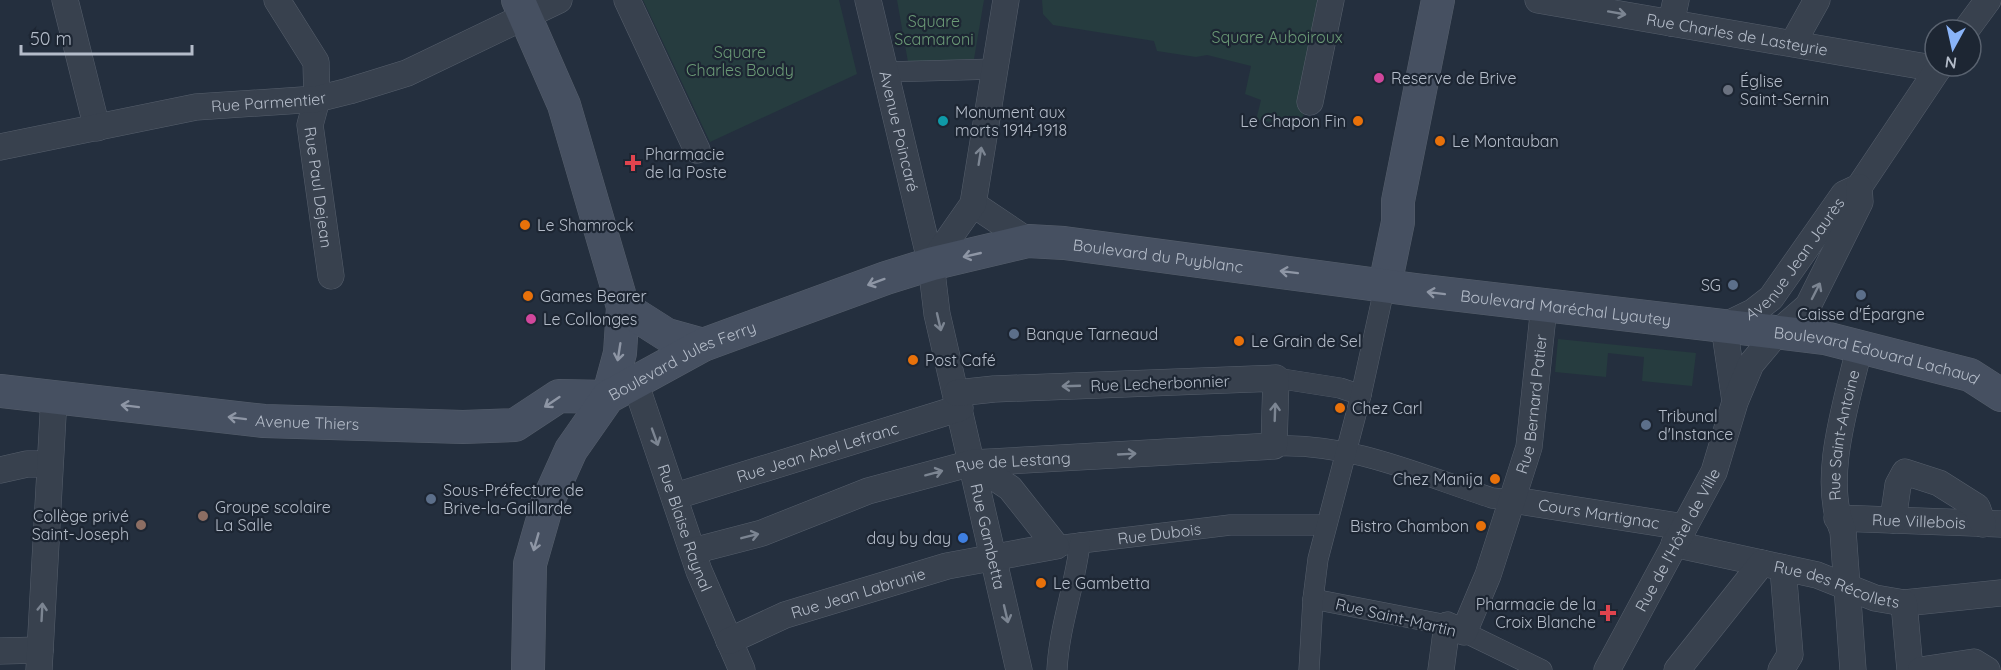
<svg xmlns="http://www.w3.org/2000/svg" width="2001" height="670" viewBox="0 0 2001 670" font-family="Quicksand,sans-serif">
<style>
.green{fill:#263c3f}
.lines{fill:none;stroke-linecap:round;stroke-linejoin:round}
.pedestrian-casing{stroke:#565f6c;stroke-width:21}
.minor-casing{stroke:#565f6c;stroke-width:27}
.secondary-casing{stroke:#565f6c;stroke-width:34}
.pedestrian{stroke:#38414e;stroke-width:20}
.minor{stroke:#38414e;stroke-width:26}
.secondary{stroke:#465061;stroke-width:33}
.oneway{stroke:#7c8592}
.oneway2{stroke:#8e96a5}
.hotel-dot{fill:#d1479c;stroke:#1d2633;stroke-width:2}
.worship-dot{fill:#6b7280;stroke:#1d2633;stroke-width:2}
.culture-dot{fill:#0f9aa8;stroke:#1d2633;stroke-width:2}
.food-dot{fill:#e8710a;stroke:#1d2633;stroke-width:2}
.health-dot{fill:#e0444e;stroke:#1d2633;stroke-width:2}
.service-dot{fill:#5c6f8a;stroke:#1d2633;stroke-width:2}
.education-dot{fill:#8d6e63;stroke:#1d2633;stroke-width:2}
.shop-dot{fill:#3f7fe0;stroke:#1d2633;stroke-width:2}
.labels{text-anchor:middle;stroke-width:4.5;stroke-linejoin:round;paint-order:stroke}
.park-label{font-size:16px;fill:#6b9a76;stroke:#1d2633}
.street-label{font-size:16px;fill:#b4bcc9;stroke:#1d2633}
.poi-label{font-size:16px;fill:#b4bcc9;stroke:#1d2633;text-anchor:start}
</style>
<rect width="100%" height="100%" fill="#242f3e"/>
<path class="green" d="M643,0H839L857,74L710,142Z
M897,0H984L974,59L908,62Z
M1042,0H1319L1302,126L1256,120L1261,100L1245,94L1251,66L1207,55L1196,57L1157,51L1154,41L1053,25L1043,14Z
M1558,339L1696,353L1692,386L1642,381L1644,357L1608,353L1606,377L1555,372Z"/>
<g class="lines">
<g class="pedestrian-casing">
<g id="pedestrian">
<path d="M885,72L995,69"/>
<path d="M1276,378L1340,388L1361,395"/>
<path d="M1274,446C1349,442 1421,475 1492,498L1513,500"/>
<path id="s1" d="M1056,546L1230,525H1326"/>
<path d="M1313,599L1447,625"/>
<path d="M1464,632L1542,670"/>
<path d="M1057,670C1059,627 1075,586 1080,543"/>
<path d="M1309,670L1313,599L1318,559L1361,395L1385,285"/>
</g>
</g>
<g class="minor-casing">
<g id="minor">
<path d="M65,0L97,128"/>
<path id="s2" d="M277,0L316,62L317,99L310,125L331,276"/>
<path d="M627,0L697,150"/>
<path id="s3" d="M868,0L931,264L937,314L1019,670"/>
<path id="s4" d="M1538,0L1938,69"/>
<path d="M1671,23L1676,0"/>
<path d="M1966,30L1988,0"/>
<path d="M1793,43L1817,0"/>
<path d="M1310,102L1331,0"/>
<path id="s5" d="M0,147L196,107L317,99L349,91L407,73L559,0"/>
<path d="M973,204L1028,241"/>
<path d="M931,264L973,204L1006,0"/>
<path id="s6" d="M635,382L699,571L742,670"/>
<path id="s7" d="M1735,401L1724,326L1753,312L1771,298L1844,194L1859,187L1940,66"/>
<path d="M0,470L27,464H49"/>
<path id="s8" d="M676,496L960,408"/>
<path id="s9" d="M1513,500L1684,527"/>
<path id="s10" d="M1837,518L2001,524"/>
<path d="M1893,520L1898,485L1905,472L1939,483L1977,507L1983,524"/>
<path id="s11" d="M1674,544L1817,575L1875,598L1904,603L2001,593"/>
<path id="s12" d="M693,551L762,533L868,491L972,463L1274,446L1276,378L994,389L957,393"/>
<path d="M1904,603L1910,670"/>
<path id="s13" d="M729,641L785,615L947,566L1056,546L1010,488L992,476L975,475"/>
<path d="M0,651L40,650"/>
<path d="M39,670L54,397"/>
<path id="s14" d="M1441,670L1447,625L1464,632L1488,575L1529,447L1544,306"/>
<path id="s15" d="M1607,670L1714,472L1735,402L1751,364L1777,333L1808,306L1860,202L1859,187"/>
<path d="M1677,670L1762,563"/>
<path d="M1781,670L1790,655L1783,568"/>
<path id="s16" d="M1853,670L1843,531C1820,478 1848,399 1860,345"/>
<path d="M1921,670L1974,662L1987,670"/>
</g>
</g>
<g class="secondary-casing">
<g id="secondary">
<path d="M518,0L564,105L623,307L620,353L608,397"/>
<path d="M1385,285L1398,222V201L1438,0"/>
<path d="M623,307L667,335L703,345"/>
<path id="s17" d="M0,391L264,421L463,427L515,425L559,396L608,397"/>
<path id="s18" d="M528,670L530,564L548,501L571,450L608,397L703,345L886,278L931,264L1028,241L1064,243L1416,290L1825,338L1970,375L2001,395"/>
</g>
</g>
<use href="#pedestrian" class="pedestrian"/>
<use href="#minor" class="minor"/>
<use href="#secondary" class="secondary"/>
</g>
<defs><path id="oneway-shaft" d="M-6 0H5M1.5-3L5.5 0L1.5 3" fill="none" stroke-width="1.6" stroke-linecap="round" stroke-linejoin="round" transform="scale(1.5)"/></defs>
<g class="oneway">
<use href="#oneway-shaft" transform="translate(1617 13) rotate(10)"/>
<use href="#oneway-shaft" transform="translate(980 156) rotate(-81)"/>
<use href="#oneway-shaft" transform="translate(1816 291) rotate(-63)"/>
<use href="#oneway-shaft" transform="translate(939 322) rotate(77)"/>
<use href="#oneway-shaft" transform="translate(1071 386) rotate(178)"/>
<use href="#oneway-shaft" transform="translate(1275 412) rotate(-88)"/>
<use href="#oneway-shaft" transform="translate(655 437) rotate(70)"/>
<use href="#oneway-shaft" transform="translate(1127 454) rotate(-3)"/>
<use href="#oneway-shaft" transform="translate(934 473) rotate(-15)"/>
<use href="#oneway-shaft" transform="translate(750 536) rotate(-14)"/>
<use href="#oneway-shaft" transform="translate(42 612) rotate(-87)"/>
<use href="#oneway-shaft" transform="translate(1006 614) rotate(77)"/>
</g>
<g class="oneway2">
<use href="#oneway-shaft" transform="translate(972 255) rotate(167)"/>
<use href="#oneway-shaft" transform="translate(1289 272) rotate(-173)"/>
<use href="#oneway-shaft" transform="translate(876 282) rotate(160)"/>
<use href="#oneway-shaft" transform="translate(1436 293) rotate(-173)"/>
<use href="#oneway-shaft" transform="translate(619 352) rotate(99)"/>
<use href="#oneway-shaft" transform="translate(552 402) rotate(146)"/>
<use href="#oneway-shaft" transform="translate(130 406) rotate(-173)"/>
<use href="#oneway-shaft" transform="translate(237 418) rotate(-173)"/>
<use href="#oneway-shaft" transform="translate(536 542) rotate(106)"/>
</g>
<g class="hotel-dot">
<circle cx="1379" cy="78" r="6"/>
<circle cx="531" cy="319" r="6"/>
</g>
<circle class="worship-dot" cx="1728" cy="90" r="6"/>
<circle class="culture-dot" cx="943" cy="121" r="6"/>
<g class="food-dot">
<circle cx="1358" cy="121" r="6"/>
<circle cx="1440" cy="141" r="6"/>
<circle cx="525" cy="225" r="6"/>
<circle cx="528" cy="296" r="6"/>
<circle cx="1239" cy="341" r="6"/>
<circle cx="913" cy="360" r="6"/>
<circle cx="1340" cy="408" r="6"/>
<circle cx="1495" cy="479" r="6"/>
<circle cx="1481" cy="526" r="6"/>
<circle cx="1041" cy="583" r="6"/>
</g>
<g class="health-dot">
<path d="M630 154h6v6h6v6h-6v6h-6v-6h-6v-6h6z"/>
<path d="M1605 604h6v6h6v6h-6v6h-6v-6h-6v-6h6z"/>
</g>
<g class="service-dot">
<circle cx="1733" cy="285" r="6"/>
<circle cx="1861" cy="295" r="6"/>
<circle cx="1014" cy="334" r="6"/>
<circle cx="1646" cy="425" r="6"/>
<circle cx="431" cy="499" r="6"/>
</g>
<g class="education-dot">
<circle cx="203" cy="516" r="6"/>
<circle cx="141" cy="525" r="6"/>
</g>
<circle class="shop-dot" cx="963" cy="538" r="6"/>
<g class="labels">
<g class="park-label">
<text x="934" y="27">Square<tspan x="934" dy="18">Scamaroni</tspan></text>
<text x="1277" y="43">Square Auboiroux</text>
<text x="740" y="58">Square<tspan x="740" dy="18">Charles Boudy</tspan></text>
</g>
<g class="street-label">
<text dy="6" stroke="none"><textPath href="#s4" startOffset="202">Rue Charles de Lasteyrie</textPath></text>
<text dy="6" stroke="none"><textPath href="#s5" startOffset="273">Rue Parmentier</textPath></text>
<text dy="6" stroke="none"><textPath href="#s3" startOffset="135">Avenue Poincaré</textPath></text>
<text dy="6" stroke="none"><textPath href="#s2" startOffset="200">Rue Paul Dejean</textPath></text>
<text dy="6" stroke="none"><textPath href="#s18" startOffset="873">Boulevard du Puyblanc</textPath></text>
<text dy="6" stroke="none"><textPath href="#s7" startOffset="176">Avenue Jean Jaurès</textPath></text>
<text dy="6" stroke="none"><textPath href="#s18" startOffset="1284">Boulevard Maréchal Lyautey</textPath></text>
<text dy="6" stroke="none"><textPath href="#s18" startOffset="1599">Boulevard Edouard Lachaud</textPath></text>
<text dy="6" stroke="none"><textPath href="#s18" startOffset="375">Boulevard Jules Ferry</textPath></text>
<text transform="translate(1160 383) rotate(-2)" y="6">Rue Lecherbonnier</text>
<text dy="6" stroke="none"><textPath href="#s14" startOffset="303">Rue Bernard Patier</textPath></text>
<text dy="6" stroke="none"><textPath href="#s17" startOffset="309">Avenue Thiers</textPath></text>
<text dy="6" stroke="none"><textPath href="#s16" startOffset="237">Rue Saint-Antoine</textPath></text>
<text dy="6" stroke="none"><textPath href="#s8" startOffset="148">Rue Jean Abel Lefranc</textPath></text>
<text dy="6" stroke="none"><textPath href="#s12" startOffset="334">Rue de Lestang</textPath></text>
<text dy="6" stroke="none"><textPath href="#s9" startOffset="87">Cours Martignac</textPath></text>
<text dy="6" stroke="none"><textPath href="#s10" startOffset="82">Rue Villebois</textPath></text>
<text dy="6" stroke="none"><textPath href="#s6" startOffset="154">Rue Blaise Raynal</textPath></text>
<text dy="6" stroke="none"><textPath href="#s1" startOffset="104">Rue Dubois</textPath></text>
<text dy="6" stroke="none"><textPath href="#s3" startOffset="550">Rue Gambetta</textPath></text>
<text dy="6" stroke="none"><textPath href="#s15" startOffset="148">Rue de l'Hôtel de Ville</textPath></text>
<text dy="6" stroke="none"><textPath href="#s11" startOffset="168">Rue des Récollets</textPath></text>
<text dy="6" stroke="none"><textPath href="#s13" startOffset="138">Rue Jean Labrunie</textPath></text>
<text transform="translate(1396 617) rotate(13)" y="6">Rue Saint-Martin</text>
</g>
<g class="poi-label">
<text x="1391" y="84">Reserve de Brive</text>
<text x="1740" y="87">Église<tspan x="1740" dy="18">Saint-Sernin</tspan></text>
<text x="955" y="118">Monument aux<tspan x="955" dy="18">morts 1914-1918</tspan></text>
<text x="1346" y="127" text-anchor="end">Le Chapon Fin</text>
<text x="1452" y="147">Le Montauban</text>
<text x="645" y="160">Pharmacie<tspan x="645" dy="18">de la Poste</tspan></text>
<text x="537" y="231">Le Shamrock</text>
<text x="1721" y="291" text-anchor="end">SG</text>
<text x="540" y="302">Games Bearer</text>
<text x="1861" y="320" text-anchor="middle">Caisse d'Épargne</text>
<text x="543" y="325">Le Collonges</text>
<text x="1026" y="340">Banque Tarneaud</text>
<text x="1251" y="347">Le Grain de Sel</text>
<text x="925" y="366">Post Café</text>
<text x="1352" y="414">Chez Carl</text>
<text x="1658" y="422">Tribunal<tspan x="1658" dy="18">d'Instance</tspan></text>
<text x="1483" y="485" text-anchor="end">Chez Manija</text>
<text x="443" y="496">Sous-Préfecture de<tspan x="443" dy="18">Brive-la-Gaillarde</tspan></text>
<text x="215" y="513">Groupe scolaire<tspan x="215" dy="18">La Salle</tspan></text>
<text x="129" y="522" text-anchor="end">Collège privé<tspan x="129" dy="18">Saint-Joseph</tspan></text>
<text x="1469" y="532" text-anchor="end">Bistro Chambon</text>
<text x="951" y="544" text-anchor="end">day by day</text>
<text x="1053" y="589">Le Gambetta</text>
<text x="1596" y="610" text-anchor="end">Pharmacie de la<tspan x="1596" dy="18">Croix Blanche</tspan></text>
</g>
</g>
<g transform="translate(1953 48) rotate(188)"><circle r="28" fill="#1d2633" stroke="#59626f" stroke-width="1.5"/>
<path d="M0-4.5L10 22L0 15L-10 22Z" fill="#8ab4f8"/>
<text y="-9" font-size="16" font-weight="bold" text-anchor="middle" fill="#b4bcc9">N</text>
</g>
<path d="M21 45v9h171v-9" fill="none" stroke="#b4bcc9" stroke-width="3"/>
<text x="30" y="45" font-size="18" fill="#b4bcc9" stroke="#1d2633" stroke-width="4.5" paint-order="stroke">50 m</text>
</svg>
